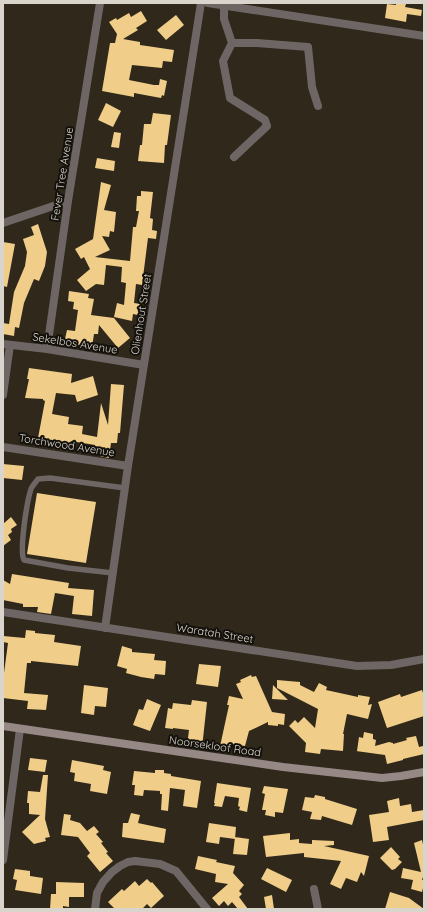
<svg xmlns="http://www.w3.org/2000/svg" width="427" height="912" viewBox="0 0 427 912" font-family="Quicksand,sans-serif">
<style>
.building{fill:#f0cd88}
.lines{fill:none;stroke-linecap:round;stroke-linejoin:round}
.lane{stroke:#6e6664;stroke-width:5.5}
.street{stroke:#6e6664;stroke-width:8}
.secondary{stroke:#958885;stroke-width:8}
.labels{text-anchor:middle;stroke-width:4;stroke-linejoin:round;paint-order:stroke}
.street-label{font-size:11px;fill:#d9d5cc;stroke:#14110c}
</style>
<rect width="100%" height="100%" fill="#2f281b"/>
<path class="building" d="M396,3L406,4L405,7L422,10L421,16L407,14L406,22L385,18L387,4L396,5Z
M141,11L147,21L136,28L138,30L123,39L140,42V45L174,50L172,62L163,61L162,68L132,65L129,80L154,85H159L160,79L167,81L164,96L162,95L161,98L134,93V97L102,91L110,43H115L117,34L109,22L116,18L117,20L129,13L131,17Z
M176,15L184,25L166,40L157,30Z
M106,103L121,111L113,127L98,120Z
M153,113L171,115L167,145H165L164,163L138,161L140,145H142L144,124H151Z
M114,132L121,133L119,148L111,147Z
M97,158L115,161L114,171L95,168Z
M101,182L111,185L104,210L116,212L114,232L110,231L109,237L102,236L110,250L95,257L130,261L133,227H136L139,211H136L137,196H141V191L153,192L150,218L153,219L152,230L157,231L156,239L148,238L142,285L136,284L134,303L140,304L138,315L133,314L132,321L114,317L117,303L124,305L126,283L121,282L122,267L106,265L104,285L96,284L86,291L77,280L90,269L84,257L81,259L75,249L93,239Z
M38,224L47,252L45,266L39,281L34,279L24,303L19,328L15,327L14,336L3,334V323L9,324L14,292L25,266L27,252L23,239L34,235L31,227Z
M3,242L15,244L7,287L3,286Z
M69,291L89,294L88,298L94,299L91,315L114,318L130,338L118,348L99,325L98,334H94L92,347L74,344V340L65,339L67,330L75,331L78,310L73,309L74,302L68,301Z
M29,368L72,374L71,383L93,376L98,395L77,402L75,395L56,393L52,414L69,417L68,424L83,426L82,434L97,437L101,403L108,425L111,384L124,385L120,433H118L117,443H111L109,458L100,456V452L94,451L95,445L71,441L70,443L38,438L45,401L43,400V399L25,398L29,379H27Z
M3,464L24,466L22,480L3,478Z
M37,493L96,502L86,563L27,554Z
M11,517L17,525L11,529L12,532L8,535L11,540L3,546V524Z
M12,574L69,583L68,588L94,590L92,616L72,614L74,596L55,593L51,614L37,612L38,607H23V604L3,600V580L10,584Z
M26,630L35,631V633L55,635L54,642L81,646L78,666L31,661V663H27L24,693L48,695L46,710L27,709L28,701L3,698V673H4L8,643L3,642V636L25,638Z
M122,646L132,649V652L155,654L154,660L166,661L165,675L155,674L154,679L141,677L126,673L127,669L117,666Z
M199,664L221,666L218,687L196,684Z
M251,675L252,677L256,676L272,712L285,714L284,725L278,724V726L268,725V722L249,731L245,746L231,744L229,753L219,751L229,705H227L229,696L243,699L236,684L241,682L240,680Z
M277,680L300,682V685L314,692L319,683L327,687L326,690L358,697V695L370,697L368,705L372,704L368,719L347,714L343,734H344L343,751L321,749L320,754L305,752L306,743L289,726L295,720L298,723L304,717L315,728L318,709L277,688Z
M84,685L108,688L106,707L95,706L94,715L81,713Z
M273,685L288,700L272,699Z
M422,690L424,696V716L387,728L378,702L400,694L401,697Z
M147,699L161,705L150,731L133,725L139,709L143,710Z
M192,700L207,702L202,748L187,746L189,730L173,728V729L165,728L168,708L172,709L173,703L191,705Z
M364,732L373,734V739L376,740L375,746L389,742L393,743V744L407,740L406,738L416,736L419,747L423,746L424,754L403,759V760L387,764L385,755L356,751H357L359,737L363,738Z
M30,758L47,760L45,772L28,770Z
M72,760L104,766L103,770L111,772L107,794L90,791L91,784L74,781L75,773L70,772Z
M155,770H164V773L171,774V776L201,781L197,808L183,806L185,790L170,788L168,811L161,810L162,794H160V791L144,790L143,796L134,795L135,785H132L134,771L155,773Z
M43,775H48L45,819L50,837L45,838L46,841L34,844L22,832L40,815L29,814V803H27L28,791L40,792Z
M217,783L251,788L247,812L239,810L240,807L238,806L239,798L225,796L222,807L214,806L215,803H214Z
M264,786L288,789L283,813L275,812V817L265,815L266,810H262L265,794L262,793Z
M315,795L325,797V799L357,809L352,825L322,816L321,820L310,819L312,812L302,810L305,797L314,798Z
M399,798L400,806L411,804L412,812L424,810V820L387,827L389,840L373,842L369,815L389,812L387,801Z
M131,813L140,815L138,823L166,829L164,843L122,837L123,823H128Z
M64,814L71,815L70,820L80,823L87,831L94,826L99,832L96,834L103,842L101,843L108,852L106,853L113,861L100,872L87,856L90,853L78,837L61,835Z
M209,823L236,827L235,839L220,837L219,844L206,842Z
M290,833V840L299,839V843L312,844V840L334,841V845L324,846L369,856L364,876L361,872L357,882L346,878L341,889L330,884L341,861L304,857V853L266,857L263,836Z
M235,837L249,839L247,855L233,854Z
M422,840L424,849V874L422,880H424V884L422,892L411,889L413,880L401,878L403,868L421,872L414,843Z
M391,847L400,857L398,859L402,862L395,869L392,870L380,858Z
M198,856L217,860L216,862L235,866L233,873L244,885L239,891L242,894L239,897L248,909H238L232,902L228,906L224,901L219,906L212,898L228,884L215,882L216,874L195,869Z
M267,868L292,880L286,892L261,879Z
M15,869L30,871V876L43,878L41,894L15,890L17,880L13,879Z
M147,879L151,883L152,882L164,896L151,908L147,904L142,909H115L108,902L122,889L124,891L135,881L139,886Z
M56,882L84,883V897H69V907L63,906V909H50L51,894H56Z
M390,892L409,898L424,909H385Z
M272,895L274,909H266L264,897Z"/>
<g class="lines">
<path class="lane" d="M113,573L68,568L24,560C19,551 27,501 31,489C32,486 36,482 38,479L50,478L125,488"/>
<path class="street" d="M208,3L424,36
M224,5V19L232,43
M234,157L267,126L265,120L230,98L223,61L232,43H257L308,47L312,87L318,106
M3,223L68,201
M3,344L47,349L144,365
M47,349L68,201L100,3
M3,395L10,345
M3,447L128,466
M3,612L357,666L391,665L424,659
M105,628L128,466L201,3
M3,860L20,729
M314,889L318,909
M95,909L97,893L103,882L112,872L120,866L128,862L135,861L160,864L176,871L207,909"/>
<path class="secondary" d="M3,726L283,767L382,778L401,776L424,772"/>
</g>
<g class="labels">
<g class="street-label">
<text transform="translate(62 174) rotate(-81)" y="4">Fever Tree Avenue</text>
<text transform="translate(141 314) rotate(-81)" y="4">Olienhout Street</text>
<text transform="translate(75 343) rotate(9)" y="4">Sekelbos Avenue</text>
<text transform="translate(67 445) rotate(9)" y="4">Torchwood Avenue</text>
<text transform="translate(215 633) rotate(9)" y="4">Waratah Street</text>
<text transform="translate(215 746) rotate(8)" y="4">Noorsekloof Road</text>
</g>
</g>
<rect width="427" height="912" fill="none" stroke="#d9d5cc" stroke-width="8"/>
</svg>
